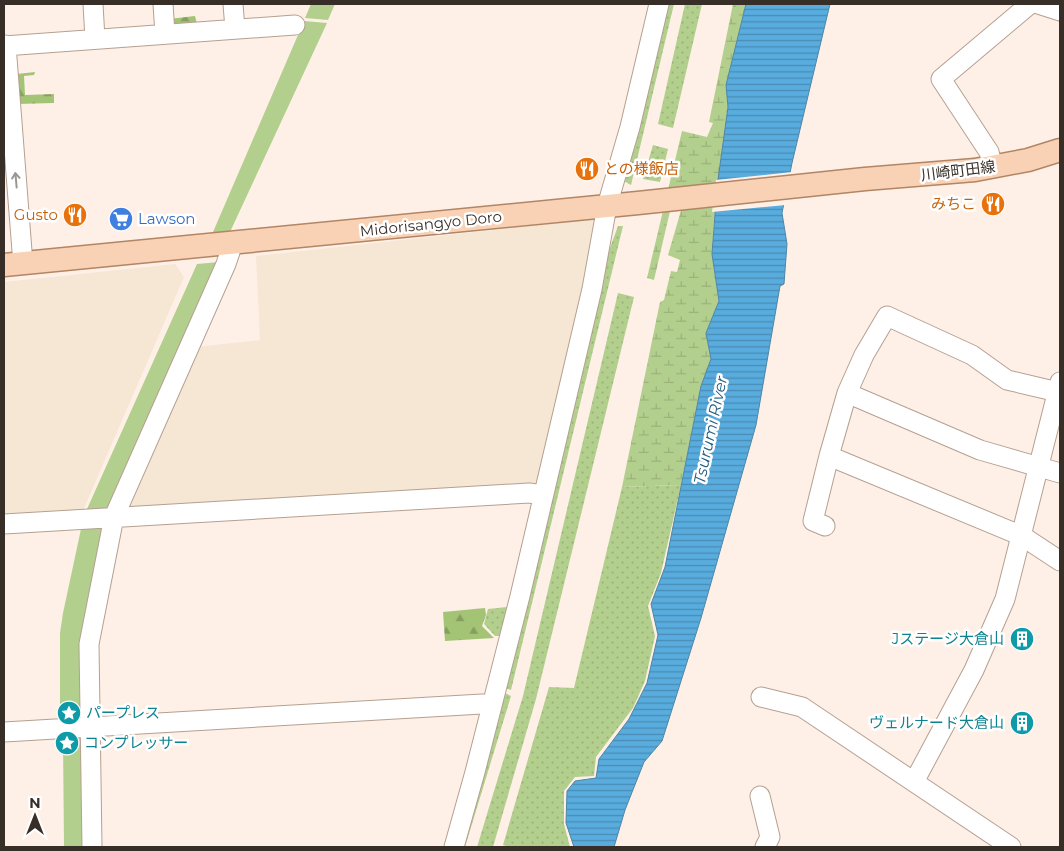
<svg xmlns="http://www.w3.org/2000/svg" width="1064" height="851" viewBox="0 0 1064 851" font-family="Montserrat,'Noto Sans JP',sans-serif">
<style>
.industrial{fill:#f6e6d4}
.grass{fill:url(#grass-dots)}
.forest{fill:url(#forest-firs)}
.wetland{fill:url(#wetland-marsh)}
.park{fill:#b3cf8d}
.water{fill:url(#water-rules);stroke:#4e86a7}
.pier{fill:#fef0e7}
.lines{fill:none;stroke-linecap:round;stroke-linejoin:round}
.minor-casing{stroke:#b5a091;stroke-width:21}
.major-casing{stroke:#b28564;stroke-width:25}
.minor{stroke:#fff;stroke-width:19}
.major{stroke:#f9d2b5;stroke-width:22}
.oneway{stroke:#9b9694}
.labels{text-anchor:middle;stroke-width:5;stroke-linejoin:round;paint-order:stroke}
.food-label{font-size:15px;fill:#c56008;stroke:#fff;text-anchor:end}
.street-label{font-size:15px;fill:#372e28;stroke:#fff}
.shop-label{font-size:15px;fill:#366cbe;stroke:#fff;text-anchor:start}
.culture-label{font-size:15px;fill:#0d838f;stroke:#fff;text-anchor:end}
.water-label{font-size:16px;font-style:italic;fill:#215e81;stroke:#fff}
</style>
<defs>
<pattern id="grass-dots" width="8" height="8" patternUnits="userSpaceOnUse" patternTransform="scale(1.25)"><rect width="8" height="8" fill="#b3cf8d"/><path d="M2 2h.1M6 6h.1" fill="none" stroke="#9bb27a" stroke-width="1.8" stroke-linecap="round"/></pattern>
<pattern id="forest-firs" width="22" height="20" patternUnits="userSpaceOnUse" patternTransform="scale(1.25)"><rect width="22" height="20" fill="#a3c375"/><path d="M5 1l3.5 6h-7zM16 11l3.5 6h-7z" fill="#869f60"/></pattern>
<pattern id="wetland-marsh" width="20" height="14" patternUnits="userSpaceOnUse" patternTransform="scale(1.25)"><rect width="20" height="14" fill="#b3cf8d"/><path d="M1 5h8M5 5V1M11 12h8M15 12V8" fill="none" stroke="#9bb27a"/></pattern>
<pattern id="water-rules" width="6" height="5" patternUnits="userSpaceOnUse" patternTransform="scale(1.25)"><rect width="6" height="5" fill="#58acde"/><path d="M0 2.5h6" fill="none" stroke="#4a8cb4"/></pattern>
</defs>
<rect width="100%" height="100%" fill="#fef0e7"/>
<path class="industrial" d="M595,219L589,267L538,485L125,509L196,347L260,340L256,256Z
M175,264L184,277L82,513L4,516V282Z"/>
<path class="grass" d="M666,4H674L631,185L622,180Z
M685,4H702L673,128L658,124Z
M653,145L668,149L660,182L643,179Z
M618,226H623L511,690L502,687L607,256Z
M618,293L634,297L536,699L493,847H477L523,696Z
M681,485L661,573L648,606L655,636L645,681L633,708L596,757L594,776L575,777L564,791V824L570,847H509L503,845L549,687L574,688L622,487Z
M507,607L500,636H495L484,624L488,609Z
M505,693L511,696L465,847H461Z"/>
<path class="forest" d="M195,16L197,24L173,26L169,19Z
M35,72L34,75L24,76L25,95L54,94V103L17,104V74Z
M485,608L486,615L482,626L494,638L445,641L443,612Z"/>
<path class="wetland" d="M733,4H746L726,85L728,107L714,219L712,254L719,301L706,333L711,359L701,386L681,485L622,487L660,302L664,300L671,271L677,272L680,260L668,255L687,190L674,194L654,280L647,278L682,131L707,137L713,123L709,122Z"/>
<path class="park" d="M311,4H335L328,20L305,18Z
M304,21L327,23L230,232H213Z
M219,262L112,509H87L197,264Z
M102,526L108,533L85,716L60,717V633L63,613L81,529Z
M86,737V847H64L63,740Z"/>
<path class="water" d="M746,4H830L792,163L782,213L787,244L784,284L780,286L756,425L701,618L662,741L644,762L625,810L614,847H574L566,823L567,791L575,781L596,778L599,759L629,719L647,683L658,635L651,604L665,567L701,386L711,359L706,333L719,301L712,254L717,187L728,107L726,85Z"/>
<path class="pier" d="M792,172L786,205L712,212L716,180Z"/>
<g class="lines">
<g class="minor-casing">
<path id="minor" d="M93,4L95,39
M163,4L165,34
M233,4L235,29
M1038,4L1060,11
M6,45L23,264
M4,46L295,25
M993,167L989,152L941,79L1030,4
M847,393L980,450L1060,473
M829,456L1022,536L1060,561
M4,524L529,493L543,495
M825,526L813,521L829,456L847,393L864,355L887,316L972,355L1007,380L1058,392
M761,697L802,707L1011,847
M4,732L482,704L492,705
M914,782L974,670L1005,599L1060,382
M760,796L770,837L765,847
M92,847L89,644L114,517L226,264L233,243
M454,847L475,772L520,596L592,289L607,206L630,127L659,4"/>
</g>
<g class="major-casing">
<path id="major" d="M4,265L638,203L865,179L975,170L1028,160L1060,150"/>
</g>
<use href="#minor" class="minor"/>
<use href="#major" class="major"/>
</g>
<defs><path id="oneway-shaft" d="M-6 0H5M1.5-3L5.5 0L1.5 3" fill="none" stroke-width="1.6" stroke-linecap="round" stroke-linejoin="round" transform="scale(1.25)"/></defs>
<use class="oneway" href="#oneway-shaft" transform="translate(16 180) rotate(-95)"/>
<defs>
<g id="restaurant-disc" transform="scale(1.25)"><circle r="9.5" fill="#e8710a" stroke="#fff"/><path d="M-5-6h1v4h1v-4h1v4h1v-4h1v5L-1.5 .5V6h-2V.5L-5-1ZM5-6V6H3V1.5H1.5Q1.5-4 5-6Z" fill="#fff"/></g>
<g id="supermarket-disc" transform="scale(1.25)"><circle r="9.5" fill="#3f7fe0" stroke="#fff"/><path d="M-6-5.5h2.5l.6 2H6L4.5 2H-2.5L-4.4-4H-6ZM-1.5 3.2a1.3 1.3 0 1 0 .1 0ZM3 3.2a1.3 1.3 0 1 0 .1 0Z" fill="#fff"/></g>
<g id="building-disc" transform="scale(1.25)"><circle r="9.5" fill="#0f9aa8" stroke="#fff"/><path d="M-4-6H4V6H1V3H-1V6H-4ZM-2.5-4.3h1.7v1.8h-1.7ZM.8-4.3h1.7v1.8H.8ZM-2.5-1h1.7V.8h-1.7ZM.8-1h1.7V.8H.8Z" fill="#fff"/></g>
<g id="sight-disc" transform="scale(1.25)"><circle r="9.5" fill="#0f9aa8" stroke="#fff"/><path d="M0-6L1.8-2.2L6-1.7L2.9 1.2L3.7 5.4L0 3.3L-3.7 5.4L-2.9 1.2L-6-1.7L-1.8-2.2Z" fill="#fff"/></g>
</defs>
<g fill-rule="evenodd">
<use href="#restaurant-disc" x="587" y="169"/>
<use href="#restaurant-disc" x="993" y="204"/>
<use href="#restaurant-disc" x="75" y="215"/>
<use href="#supermarket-disc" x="121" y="219"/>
<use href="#building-disc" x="1022" y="639"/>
<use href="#sight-disc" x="69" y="713"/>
<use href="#building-disc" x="1022" y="723"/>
<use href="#sight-disc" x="67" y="743"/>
</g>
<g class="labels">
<g class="food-label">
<text x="604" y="174" text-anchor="start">との様飯店</text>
<text x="976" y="209">みちこ</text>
<text x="58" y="220">Gusto</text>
</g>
<g class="street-label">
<text transform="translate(958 171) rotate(-7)" y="5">川崎町田線</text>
<text transform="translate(431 224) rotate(-6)" y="5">Midorisangyo Doro</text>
</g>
<g class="shop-label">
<text x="138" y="224">Lawson</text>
</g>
<g class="culture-label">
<text x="1004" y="644">Jステージ大倉山</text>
<text x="86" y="718" text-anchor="start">パープレス</text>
<text x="1004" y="728">ヴェルナード大倉山</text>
<text x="84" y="748" text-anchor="start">コンプレッサー</text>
</g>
<g class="water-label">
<text transform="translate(710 430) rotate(-78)" y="6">Tsurumi River</text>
</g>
</g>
<rect width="1064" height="851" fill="none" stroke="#372e28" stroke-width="10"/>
<g transform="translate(35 816)" stroke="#ffffff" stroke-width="4" paint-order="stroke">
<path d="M0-4L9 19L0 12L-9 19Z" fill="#372e28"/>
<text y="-8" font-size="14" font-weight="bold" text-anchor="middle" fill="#372e28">N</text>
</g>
</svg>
